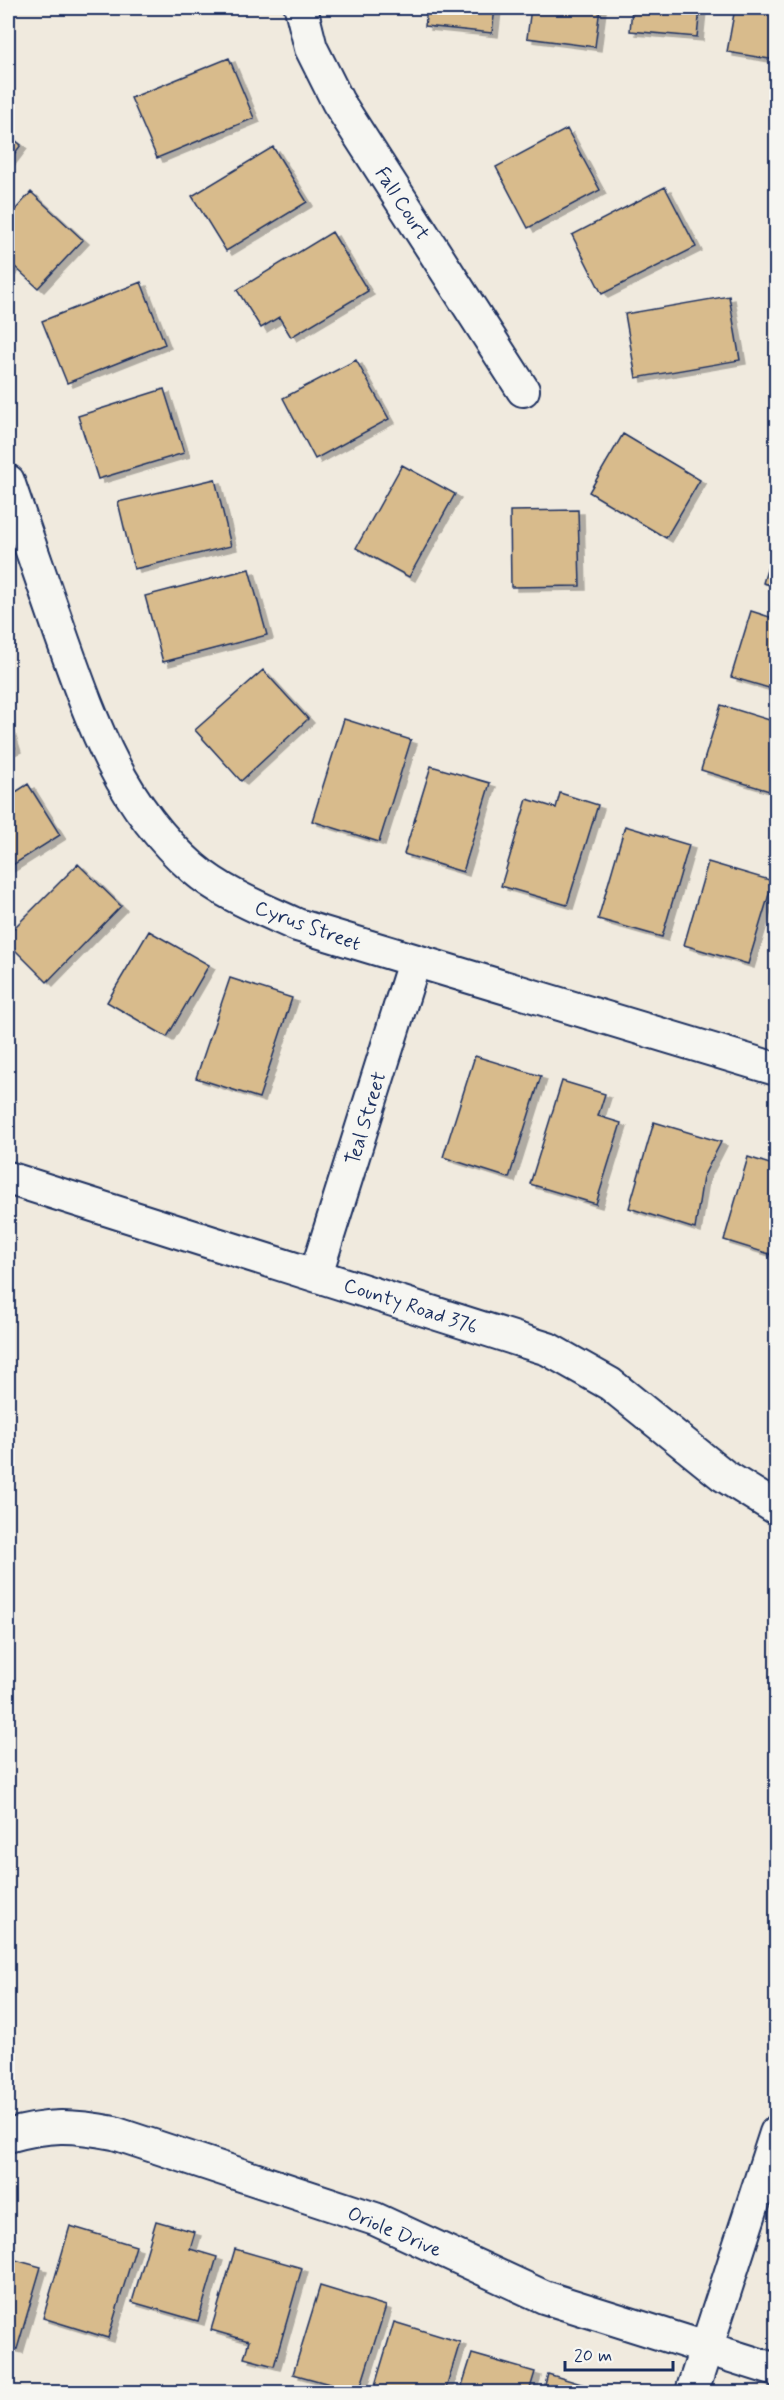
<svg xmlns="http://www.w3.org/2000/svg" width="784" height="2400" viewBox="0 0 784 2400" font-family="Mynerve,sans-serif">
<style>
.building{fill:#d8bb8c;stroke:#1b2f5e;stroke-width:1.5;filter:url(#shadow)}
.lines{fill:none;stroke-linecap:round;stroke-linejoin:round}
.street-casing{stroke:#1b2f5e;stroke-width:36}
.street{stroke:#f6f6f2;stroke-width:32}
.labels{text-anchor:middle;stroke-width:4.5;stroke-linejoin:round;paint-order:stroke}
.street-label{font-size:20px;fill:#1b2f5e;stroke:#f6f6f2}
</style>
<defs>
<filter id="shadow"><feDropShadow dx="6" dy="4" stdDeviation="0" flood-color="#0004"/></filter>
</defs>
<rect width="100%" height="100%" fill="#f0eade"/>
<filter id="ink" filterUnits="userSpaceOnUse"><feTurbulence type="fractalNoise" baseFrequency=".0167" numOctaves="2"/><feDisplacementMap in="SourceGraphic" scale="12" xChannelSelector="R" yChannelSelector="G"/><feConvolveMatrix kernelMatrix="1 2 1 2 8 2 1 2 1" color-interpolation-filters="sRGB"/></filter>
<g filter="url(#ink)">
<path class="building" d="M427,8H495L492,33L425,26Z
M531,8H600L595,47L527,38Z
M632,8H700L697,37L630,31Z
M735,8H776V60L727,52Z
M229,58L254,118L157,158L131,98Z
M567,129L600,190L528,228L496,167Z
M8,135L21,145L8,162Z
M273,147L307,202L226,251L192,196Z
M665,187L696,247L602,294L572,235Z
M31,192L83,240L38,288L14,266L8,273V218Z
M332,232L368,291L291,337L279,317L261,328L237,290Z
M141,282L165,344L67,383L42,321Z
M729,296L740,360L636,378L625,314Z
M356,360L389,419L315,459L283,398Z
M164,389L184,453L98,479L78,416Z
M623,434L700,480L666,538L589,492Z
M402,465L455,494L409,577L356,548Z
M215,479L231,546L134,569L118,502Z
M578,510L580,586L511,587L510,511Z
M770,560L776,562V587L763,583Z
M249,569L267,635L163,662L145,596Z
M751,611L776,619V690L731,677Z
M263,670L308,719L241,781L195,730Z
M721,705L776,722V793L701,770Z
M344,719L411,740L379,842L312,821Z
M8,726L15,748L8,751Z
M431,766L490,783L463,872L404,854Z
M28,784L60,835L8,868V797Z
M560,793L598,805L567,905L501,886L527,799L556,808Z
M625,826L689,845L662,937L598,919Z
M708,862L773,881L748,964L684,945Z
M78,864L121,906L47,982L8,943V934Z
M149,931L209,965L167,1037L107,1002Z
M230,978L292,998L259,1098L196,1078Z
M475,1056L541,1076L509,1178L443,1157Z
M562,1081L605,1094L598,1116L621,1123L596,1204L530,1184Z
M654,1122L721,1142L703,1177L695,1229L629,1208Z
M748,1157L776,1166V1256L724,1240Z
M156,2221L195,2232L190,2249L217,2257L198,2321L132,2302Z
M70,2226L136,2246L108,2338L43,2318Z
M235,2249L302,2268L274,2366L244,2358L249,2341L211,2330Z
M8,2258L41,2267L17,2349L8,2347Z
M320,2286L386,2306L359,2392L293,2374Z
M394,2322L460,2342L445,2392H373Z
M472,2354L535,2372L529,2392H460Z
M548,2374L588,2386L586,2392H543Z"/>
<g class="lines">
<g class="street-casing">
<path id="street" d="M301,8L311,48L338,102L523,390
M8,481C25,532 43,582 60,632C92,722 119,803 193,868C223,894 262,909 297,925L776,1069
M8,1178L548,1349L610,1384L723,1475L776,1508
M316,1274L414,962
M8,2136C49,2124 72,2125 114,2133L375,2219L544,2297L776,2370
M692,2392L776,2133"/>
</g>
<use href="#street" class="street"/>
</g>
</g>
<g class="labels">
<g class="street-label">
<text transform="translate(403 203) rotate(57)" y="7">Fall Court</text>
<text transform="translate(308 925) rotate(20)" y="7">Cyrus Street</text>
<text transform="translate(365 1118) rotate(-73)" y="7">Teal Street</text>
<text transform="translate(411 1305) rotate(18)" y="7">County Road 376</text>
<text transform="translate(395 2231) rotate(23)" y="7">Oriole Drive</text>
</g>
</g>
<rect width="784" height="2400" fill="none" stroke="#f6f6f2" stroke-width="30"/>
<rect x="15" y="15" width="754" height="2370" fill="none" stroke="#1b2f5e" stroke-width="2" filter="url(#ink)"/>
<path d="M565 2361v9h108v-9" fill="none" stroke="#1b2f5e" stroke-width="3"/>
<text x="574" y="2361" font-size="18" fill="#1b2f5e" stroke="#f6f6f2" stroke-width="4.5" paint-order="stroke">20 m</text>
</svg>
